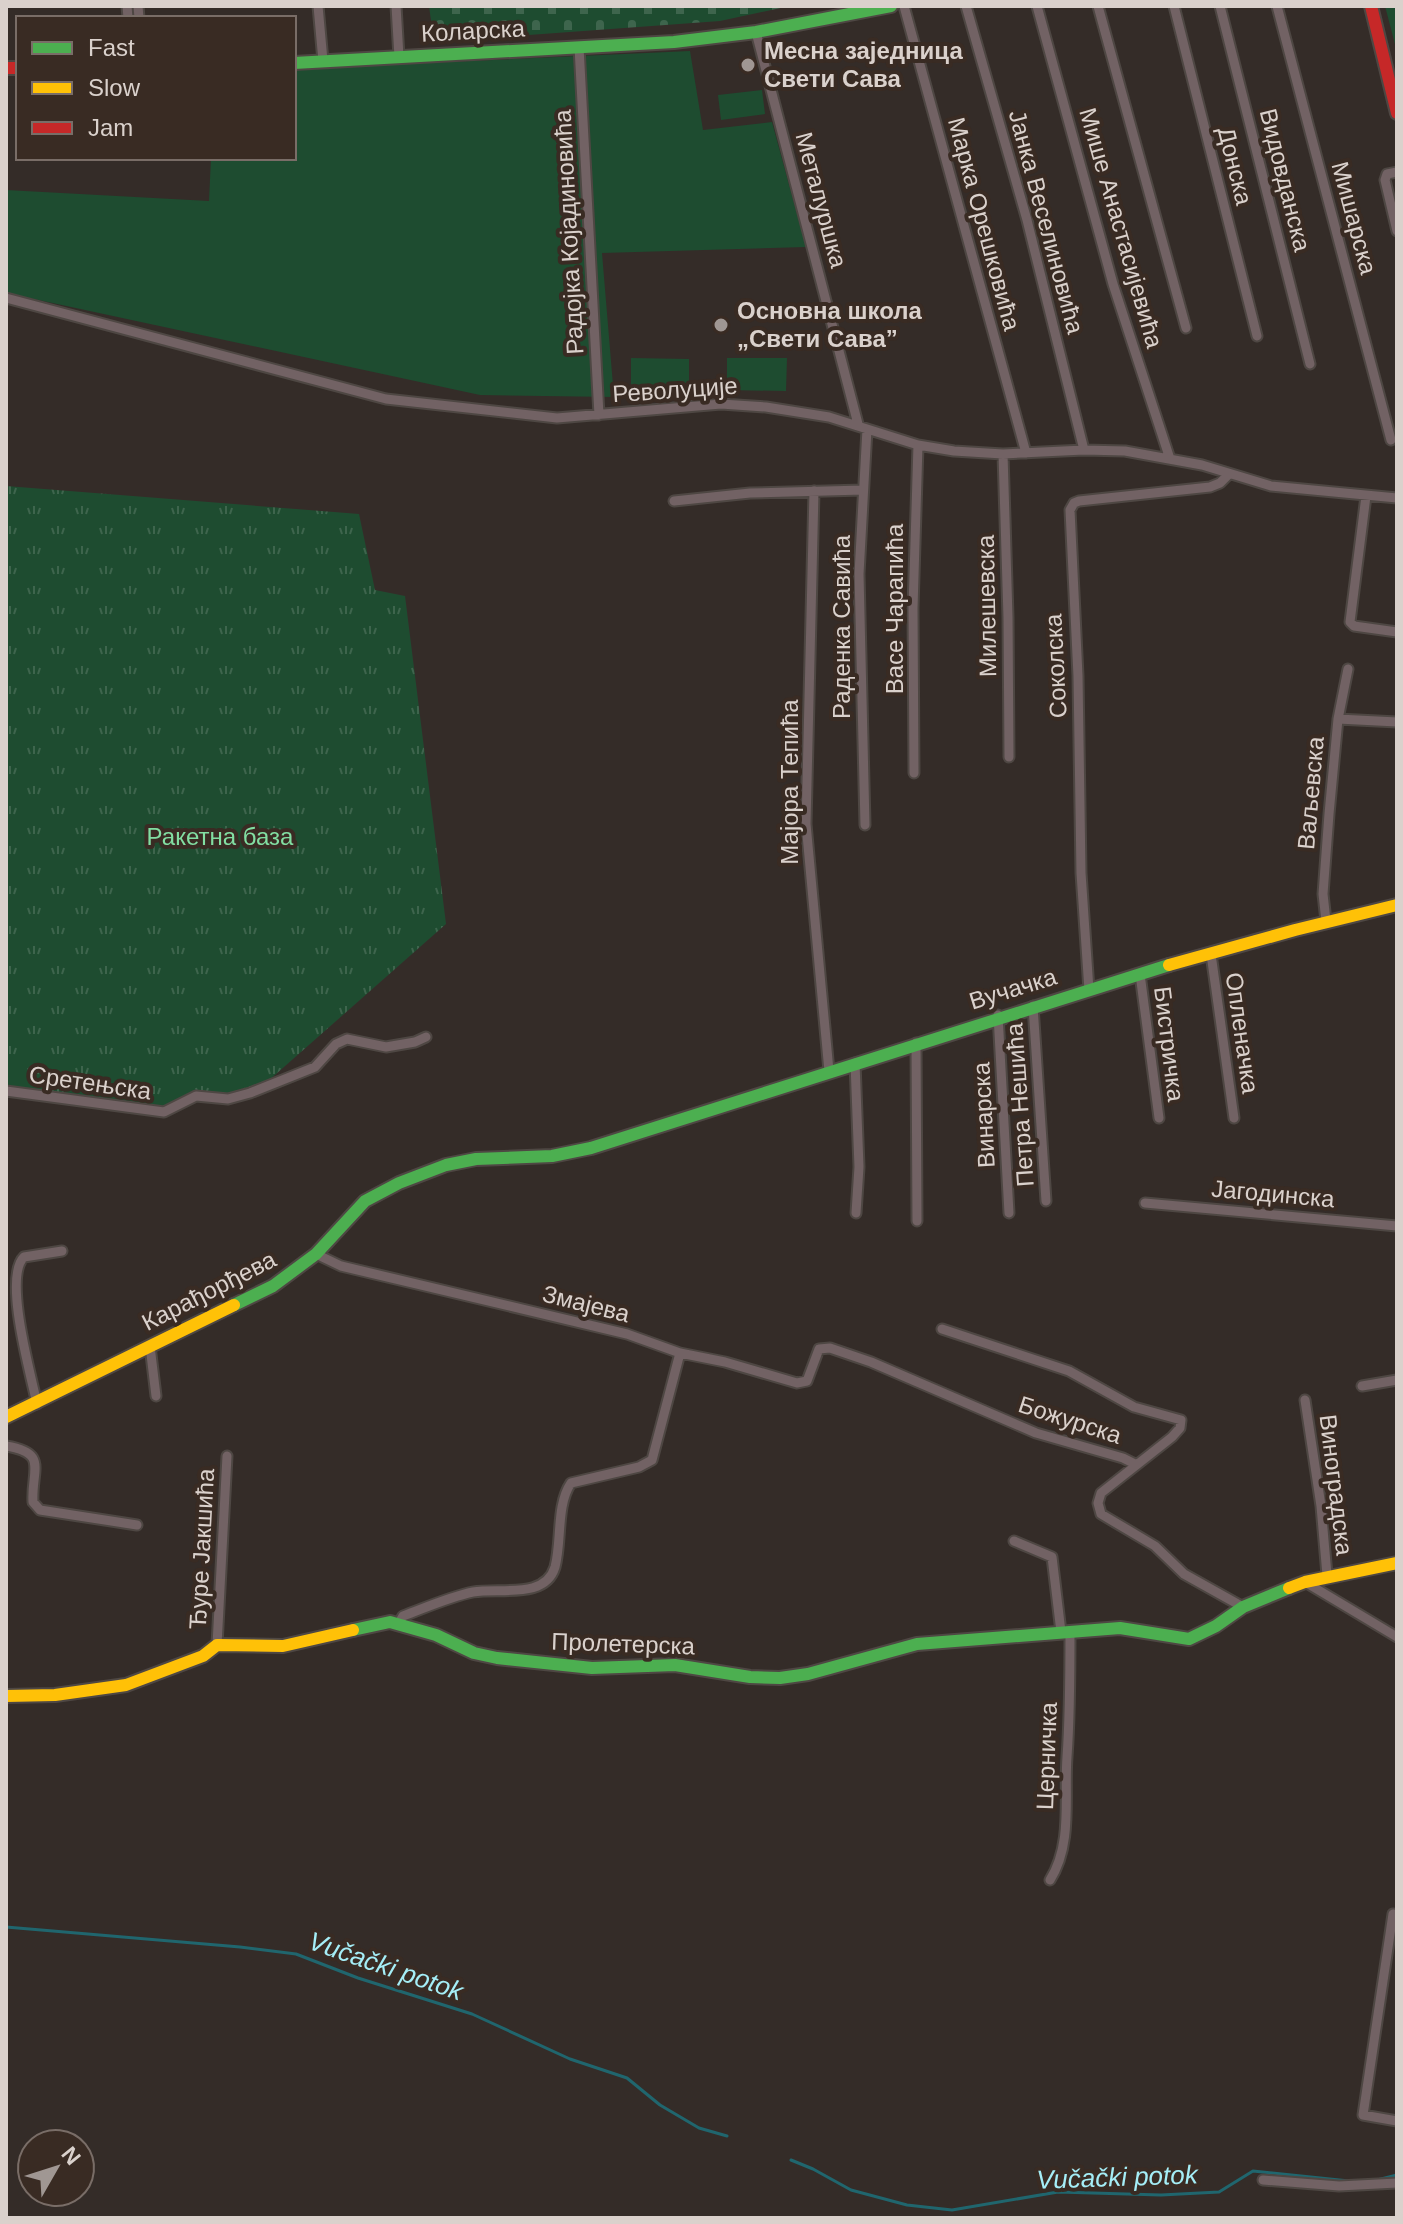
<svg xmlns="http://www.w3.org/2000/svg" width="1403" height="2224" viewBox="0 0 1403 2224" font-family="Arial,sans-serif">
<style>
.green{fill:#1e4c30}
.cemetery{fill:url(#cemetery-stones)}
.park{fill:url(#park-tufts)}
.lines{fill:none;stroke-linecap:round;stroke-linejoin:round}
.stream{stroke:#20666e;stroke-width:3}
.street-casing{stroke:#4e4743;stroke-width:13}
.fast-casing{stroke:#4e4743;stroke-width:16}
.slow-casing{stroke:#4e4743;stroke-width:16}
.jam-casing{stroke:#4e4743;stroke-width:16}
.street{stroke:#726264;stroke-width:9}
.fast{stroke:#4caf50;stroke-width:12}
.slow{stroke:#ffc107;stroke-width:12}
.jam{stroke:#c62828;stroke-width:12}
.poi-dot{fill:#a09793;stroke:#392b23;stroke-width:3}
.labels{text-anchor:middle;stroke-width:8;stroke-linejoin:round;paint-order:stroke}
.street-label{font-size:24px;fill:#dad1cc;stroke:#392b23}
.poi-label{font-size:24px;font-weight:bold;fill:#dad1cc;stroke:#392b23;text-anchor:start}
.park-label{font-size:24px;fill:#82dea2;stroke:#392b23}
.water-label{font-size:26px;font-style:italic;fill:#a5eef7;stroke:#392b23}
</style>
<defs>
<pattern id="cemetery-stones" width="16" height="16" patternUnits="userSpaceOnUse" patternTransform="scale(2)"><rect width="16" height="16" fill="#1e4c30"/><path d="M2 7V4a2 2 0 0 1 4 0v3zM10 15v-3a2 2 0 0 1 4 0v3z" fill="#3e654d"/></pattern>
<pattern id="park-tufts" width="24" height="20" patternUnits="userSpaceOnUse" patternTransform="scale(2)"><rect width="24" height="20" fill="#1e4c30"/><path d="M3 7l-1-3M5 7V3M7 7l1-3M15 17l-1-3M17 17v-4M19 17l1-3" fill="none" stroke="#3e654d"/></pattern>
</defs>
<rect width="100%" height="100%" fill="#342c28"/>
<path class="green" d="M1385,6H1397V52Z
M690,51L703,130L772,122L806,247L602,253L614,397L480,395L6,293V190L209,201L211,158H294V69Z
M762,90L765,114L721,120L718,95Z
M631,358L689,359V387H631Z
M727,358H787L786,391L727,390Z"/>
<path class="cemetery" d="M429,6H790L720,21L434,42Z"/>
<path class="park" d="M6,486L359,514L375,590L405,596L446,924L267,1082L232,1094L196,1091L164,1108L6,1086Z"/>
<g class="lines">
<path class="stream" d="M6,1927L240,1947L296,1954L358,1978L472,2014L570,2059L627,2078L660,2105L699,2128L727,2136
M791,2160L813,2169L851,2190L907,2205L952,2210L1058,2192L1161,2195L1219,2192L1253,2171L1349,2181
M1377,2180L1397,2175"/>
<g class="street-casing">
<path id="street" d="M127,6L128,18
M138,6L139,18
M318,6L323,61
M396,6L399,57
M904,6L1026,453
M966,6L1027,220L1084,450
M1037,6L1113,284L1170,459
M1098,6L1186,328
M1174,6L1257,336
M1220,6L1310,364
M1277,6L1391,440
M756,32L858,424
M579,47L599,415
M1397,172L1387,174L1385,180L1397,231
M6,298L386,399L557,418L721,404L766,407L829,417L918,445L954,451L1003,454L1084,450L1125,451L1202,465L1271,486L1397,498
M1003,454L1008,617L1009,757
M814,491L806,824L829,1071
M1366,496L1350,622L1354,626L1397,632
M674,501L750,493L863,490
M1338,719L1397,722
M914,773L913,608L918,445
M865,825L859,574L867,429
M1326,921L1323,894L1329,814L1338,719L1348,669
M1211,954L1234,1118
M1140,974L1159,1118
M1089,990L1081,873L1078,676L1070,510L1074,503L1079,501L1210,487L1220,483L1229,474
M1033,1006L1046,1201
M998,1015L1009,1213
M916,1043L917,1221
M855,1063L859,1167L856,1213
M6,1091L164,1112L196,1096L228,1099L250,1093L315,1067L336,1044L347,1039L386,1047L415,1042L426,1037
M1145,1203L1397,1226
M316,1254L341,1266L627,1334L680,1353L725,1362L797,1383L807,1381L819,1349L830,1348L871,1362L1036,1433L1123,1458L1135,1464
M942,1329L1069,1371L1134,1407L1181,1420L1180,1428L1172,1437L1101,1493L1098,1503L1101,1514L1155,1546L1184,1574L1243,1607
M150,1346L156,1396
M1362,1386L1397,1380
M1305,1400L1321,1506L1327,1575
M37,1404C31,1375 3,1277 24,1257L62,1251
M6,1446C49,1453 31,1470 33,1502L40,1510L137,1525
M1014,1541L1052,1557L1061,1632
M1305,1582L1397,1637
M399,1623L403,1616C425,1608 449,1597 473,1592C499,1587 545,1600 555,1567C562,1541 556,1505 571,1483L639,1467L652,1460L680,1353
M217,1645L227,1456
M1050,1880C1073,1844 1064,1796 1067,1757C1070,1715 1070,1673 1070,1631
M1393,1914L1363,2115L1397,2121
M1263,2180L1339,2186L1397,2183"/>
</g>
<g class="fast-casing">
<path id="fast" d="M294,63L674,42L756,32L891,6
M234,1305L273,1286L316,1254L365,1201L399,1183L446,1165L476,1159L552,1156L591,1148L1169,965
M353,1630L390,1622L436,1635L474,1653L497,1658L592,1668L675,1665L750,1677L780,1678L808,1674L917,1644L1120,1628L1189,1639L1216,1626L1243,1607L1289,1588"/>
</g>
<g class="slow-casing">
<path id="slow" d="M1169,965L1295,930L1397,905
M6,1417L234,1305
M1289,1588L1305,1582L1397,1563
M6,1696L55,1695L126,1685L203,1656L217,1645L283,1646L353,1630"/>
</g>
<g class="jam-casing">
<path id="jam" d="M1371,6L1397,113
M6,68H18"/>
</g>
<use href="#street" class="street"/>
<use href="#fast" class="fast"/>
<use href="#slow" class="slow"/>
<use href="#jam" class="jam"/>
</g>
<g class="poi-dot">
<circle cx="748" cy="65" r="8"/>
<circle cx="721" cy="325" r="8"/>
</g>
<g class="labels">
<g class="street-label">
<text transform="translate(473 31) rotate(-3)" y="8">Коларска</text>
<text transform="translate(1235 166) rotate(76)" y="8">Донска</text>
<text transform="translate(1285 180) rotate(76)" y="8">Видовданска</text>
<text transform="translate(821 200) rotate(75)" y="8">Металуршка</text>
<text transform="translate(1354 218) rotate(75)" y="8">Мишарска</text>
<text transform="translate(1046 222) rotate(75)" y="8">Јанка Веселиновића</text>
<text transform="translate(984 224) rotate(75)" y="8">Марка Орешковића</text>
<text transform="translate(1121 228) rotate(74)" y="8">Мише Анастасијевића</text>
<text transform="translate(569 232) rotate(-93)" y="8">Радојка Којадиновића</text>
<text transform="translate(675 390) rotate(-4)" y="8">Револуције</text>
<text transform="translate(987 606) rotate(-91)" y="8">Милешевска</text>
<text transform="translate(895 609) rotate(-90)" y="8">Васе Чарапића</text>
<text transform="translate(842 627) rotate(-90)" y="8">Раденка Савића</text>
<text transform="translate(1056 666) rotate(-93)" y="8">Соколска</text>
<text transform="translate(790 782) rotate(-90)" y="8">Мајора Тепића</text>
<text transform="translate(1311 793) rotate(-85)" y="8">Ваљевска</text>
<text transform="translate(1013 989) rotate(-17)" y="8">Вучачка</text>
<text transform="translate(1242 1033) rotate(82)" y="8">Опленачка</text>
<text transform="translate(1169 1044) rotate(83)" y="8">Бистричка</text>
<text transform="translate(90 1083) rotate(8)" y="8">Сретењска</text>
<text transform="translate(1020 1105) rotate(-94)" y="8">Петра Нешића</text>
<text transform="translate(984 1115) rotate(-93)" y="8">Винарска</text>
<text transform="translate(1273 1194) rotate(5)" y="8">Јагодинска</text>
<text transform="translate(209 1291) rotate(-27)" y="8">Карађорђева</text>
<text transform="translate(586 1304) rotate(14)" y="8">Змајева</text>
<text transform="translate(1070 1420) rotate(18)" y="8">Божурска</text>
<text transform="translate(1336 1485) rotate(83)" y="8">Виноградска</text>
<text transform="translate(202 1549) rotate(-87)" y="8">Ђуре Јакшића</text>
<text transform="translate(623 1644) rotate(2)" y="8">Пролетерска</text>
<text transform="translate(1047 1756) rotate(-88)" y="8">Церничка</text>
</g>
<g class="poi-label">
<text x="764" y="59">Месна заједница<tspan x="764" dy="28">Свети Сава</tspan></text>
<text x="737" y="319">Основна школа<tspan x="737" dy="28">„Свети Сава”</tspan></text>
</g>
<g class="park-label">
<text x="220" y="845">Ракетна база</text>
</g>
<g class="water-label">
<text transform="translate(386 1966) rotate(19)" y="9">Vučački potok</text>
<text transform="translate(1117 2177) rotate(-2)" y="9">Vučački potok</text>
</g>
</g>
<rect width="1403" height="2224" fill="none" stroke="#dad1cc" stroke-width="16"/>
<rect x="16" y="16" width="280" height="144" fill="#392b23" stroke="#796d67" stroke-width="2"/>
<rect x="32" y="42" width="40" height="12" fill="#4caf50" stroke="#796d67" stroke-width="2"/>
<text x="88" y="56" font-size="24" fill="#dad1cc">Fast</text>
<rect x="32" y="82" width="40" height="12" fill="#ffc107" stroke="#796d67" stroke-width="2"/>
<text x="88" y="96" font-size="24" fill="#dad1cc">Slow</text>
<rect x="32" y="122" width="40" height="12" fill="#c62828" stroke="#796d67" stroke-width="2"/>
<text x="88" y="136" font-size="24" fill="#dad1cc">Jam</text>
<g transform="translate(56 2168) rotate(51)"><circle r="38" fill="#392b23" stroke="#796d67" stroke-width="2"/>
<path d="M0-6L14 30L0 20L-14 30Z" fill="#a09793"/>
<text y="-12" font-size="22" font-weight="bold" text-anchor="middle" fill="#dad1cc">N</text>
</g>
</svg>
